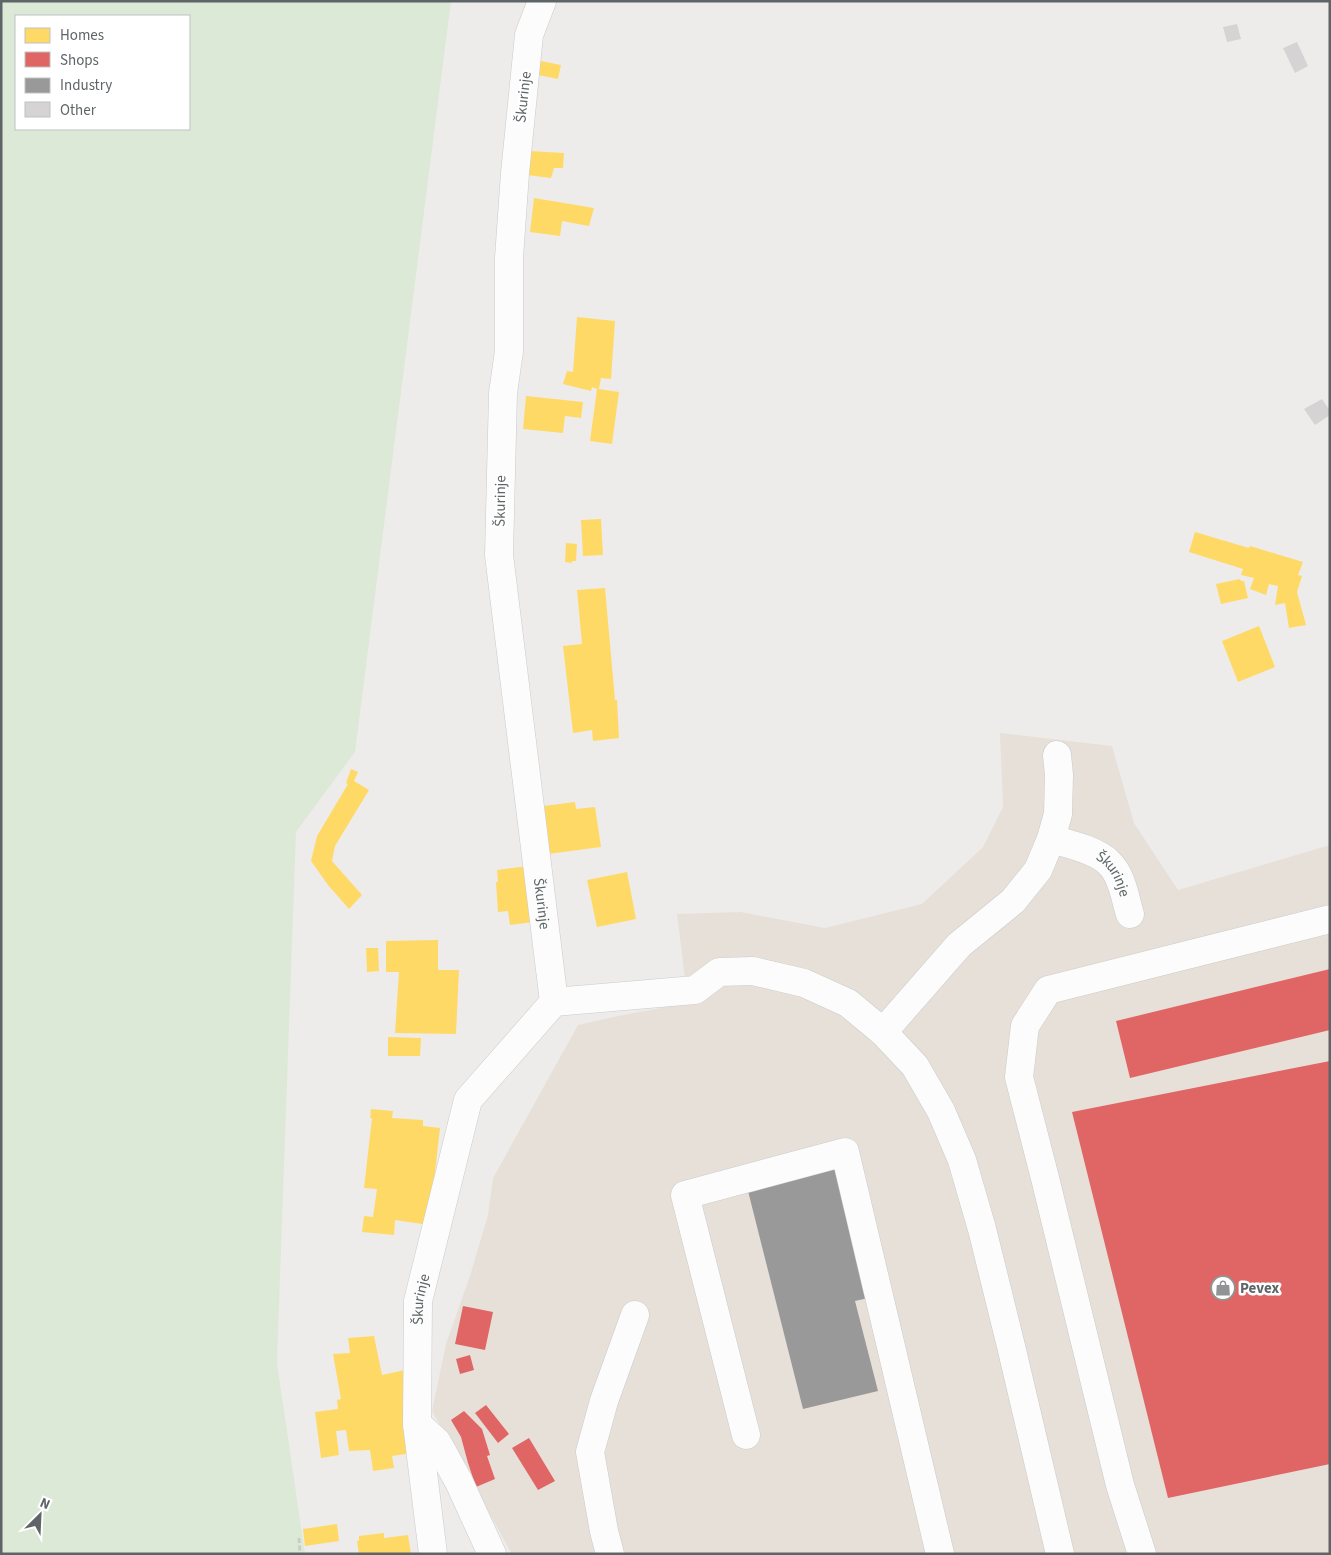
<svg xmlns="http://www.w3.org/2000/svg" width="1331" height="1555" viewBox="0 0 1331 1555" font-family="'Source Sans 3',sans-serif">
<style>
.commercial{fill:#e7e0d8}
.green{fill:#dce9d6;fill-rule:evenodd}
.homes{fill:#ffd966}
.shops{fill:#e06666}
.industry{fill:#999}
.building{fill:#d5d3d3}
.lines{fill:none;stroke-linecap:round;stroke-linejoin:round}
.minor-casing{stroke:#cbcaca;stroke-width:29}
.path{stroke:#c9cdca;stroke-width:3;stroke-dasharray:5 2.5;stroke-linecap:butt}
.minor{stroke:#fcfcfc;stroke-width:28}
.labels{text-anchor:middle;stroke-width:5;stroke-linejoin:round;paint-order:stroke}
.street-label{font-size:15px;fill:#5f6567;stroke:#fff}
.poi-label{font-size:15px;font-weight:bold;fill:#5f6567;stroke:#fff;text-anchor:start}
</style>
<rect width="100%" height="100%" fill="#eeecea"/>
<path class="commercial" d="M1000,733L1112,746L1134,823L1178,890L1330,845V1554H512L432,1411L446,1344L470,1276L488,1215L493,1178L578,1025L623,1015L688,1003L677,914L741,912L825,928L922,904L983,847L1003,807Z"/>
<path class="green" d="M1,1H451L355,752L296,832L277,1363L305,1554H1ZM16,16H189V129H16Z"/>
<path class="homes" d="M541,61L561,65L558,79L538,75Z
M530,151L564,153L563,168H554L551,178L527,175Z
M534,198L594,208L589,226L562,221L560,236L530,232Z
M577,317L615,321L611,379L601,378L599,389L619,392L612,444L590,441L597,389L592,387L591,391L563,384L567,371L573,372Z
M526,396L583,402L581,418L565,416L563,433L523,429Z
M601,519L603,555L583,556L581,520Z
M1195,532L1249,548L1250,546L1303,562L1298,575L1302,576L1297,592L1306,625L1289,628L1285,603L1275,605L1278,586L1269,584L1266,595L1250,589L1254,578L1241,575L1243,569L1189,552Z
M566,543L577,544L576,561H572V563L565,562Z
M1240,579L1241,581H1244L1248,598L1221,604L1216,584Z
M605,588L615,700H617L619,738L593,741L592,730L573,733L563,646L582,644L577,590Z
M1259,626L1275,667L1238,682L1222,641Z
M351,769L358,772L354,781L369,790L335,846L332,861L362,895L349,909L328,885L311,861L317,836L348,784L346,783Z
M575,802L576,809L595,807L601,847L548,854L543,813H545L544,806Z
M528,866L533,922L510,925L508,911L498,912L496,882H498L497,870Z
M627,872L636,919L597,927L587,880Z
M438,940V970H459L456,1034L395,1033L399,972H386V941Z
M366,948H378L379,971L367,972Z
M388,1037L421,1038L420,1056H388Z
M371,1109L393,1111L392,1118L423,1120V1126L440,1128L429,1225L395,1220L394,1235L362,1232L364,1216L373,1217L377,1189L364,1188L372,1118H370Z
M374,1336L382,1375L405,1370L412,1453L392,1456L394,1468L373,1471L370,1450L349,1451L346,1430L336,1431L339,1455L321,1458L315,1412L338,1409L337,1400L341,1399L333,1354L350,1353L348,1338Z
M337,1524L339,1541L305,1546L303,1529Z
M384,1533V1538L408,1535L411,1554H359L357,1541H359V1536Z"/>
<path class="shops" d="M1330,969V1030L1130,1078L1116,1021Z
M1330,1061V1464L1168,1498L1072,1112Z
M463,1306L493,1312L485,1350L455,1344Z
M470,1355L474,1370L460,1374L456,1359Z
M486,1405L509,1434L498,1443L475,1413Z
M464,1411L482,1429L490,1455L487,1456L495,1479L476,1487L468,1463L461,1437L451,1420Z
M529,1438L555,1481L538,1490L512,1448Z"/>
<path class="industry" d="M844,1163L877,1296L855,1301L878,1391L803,1409L747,1187Z"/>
<path class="building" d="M1237,24L1241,39L1227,42L1223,27Z
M1297,42L1308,66L1295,73L1283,48Z
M1322,399L1330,411V415L1315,425L1304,409Z"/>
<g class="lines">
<g class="minor-casing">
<g id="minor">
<path id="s1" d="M542,1L529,35L515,173L509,258V351L503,393L499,555L554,1002"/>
<path id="s2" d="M1051,839C1068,844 1097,850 1109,863C1122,875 1125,898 1130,914"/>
<path d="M883,1032L959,945L1013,901L1038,870L1051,839L1058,814L1059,775L1057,755"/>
<path d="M417,1424L437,1442L459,1482L492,1554"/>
<path d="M746,1435L685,1195L845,1152L940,1554"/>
<path id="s3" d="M433,1554L417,1424L418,1301L468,1100L554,1002L695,990L719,972L753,971L804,983L848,1003L883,1032L915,1066L941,1111L962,1160L982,1229L1011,1346L1060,1554"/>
<path d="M610,1554L604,1531L590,1452L604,1401L635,1315"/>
<path d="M1142,1554L1120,1485L1045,1178L1019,1077L1025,1026L1048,990L1330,919"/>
</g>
</g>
<path class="path" d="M299,1538L300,1554"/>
<use href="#minor" class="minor"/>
</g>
<defs>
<g id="shop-ring" transform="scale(1.25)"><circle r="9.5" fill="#fff" stroke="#919495" stroke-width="1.5"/><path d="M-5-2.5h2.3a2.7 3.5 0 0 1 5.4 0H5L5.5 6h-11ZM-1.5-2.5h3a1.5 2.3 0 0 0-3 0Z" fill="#919495"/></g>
</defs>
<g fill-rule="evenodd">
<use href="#shop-ring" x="1223" y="1288"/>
</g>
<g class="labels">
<g class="street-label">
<text transform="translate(523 97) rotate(-84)" y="5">Škurinje</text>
<text transform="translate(500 501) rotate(-89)" y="5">Škurinje</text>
<text dy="5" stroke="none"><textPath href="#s2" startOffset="75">Škurinje</textPath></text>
<text dy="5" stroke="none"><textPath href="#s1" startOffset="909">Škurinje</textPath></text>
<text dy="5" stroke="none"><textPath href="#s3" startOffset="256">Škurinje</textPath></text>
</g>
<g class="poi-label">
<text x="1240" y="1293">Pevex</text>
</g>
</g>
<rect width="1331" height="1555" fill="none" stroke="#5f6567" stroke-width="5"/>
<rect x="15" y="15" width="175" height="115" fill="#ffffff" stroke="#bfc1c2"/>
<rect x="25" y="28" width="25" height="15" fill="#ffd966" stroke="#bfc1c2"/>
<text x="60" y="40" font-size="15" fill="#5f6567">Homes</text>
<rect x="25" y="52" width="25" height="15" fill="#e06666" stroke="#bfc1c2"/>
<text x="60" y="65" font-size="15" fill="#5f6567">Shops</text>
<rect x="25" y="78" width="25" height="15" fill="#999999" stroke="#bfc1c2"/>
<text x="60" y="90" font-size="15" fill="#5f6567">Industry</text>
<rect x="25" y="102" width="25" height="15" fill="#d5d3d3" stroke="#bfc1c2"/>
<text x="60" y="115" font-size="15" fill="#5f6567">Other</text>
<g transform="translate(40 1515) rotate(24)" stroke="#ffffff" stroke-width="4" paint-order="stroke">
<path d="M0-4L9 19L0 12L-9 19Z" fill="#5f6567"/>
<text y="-8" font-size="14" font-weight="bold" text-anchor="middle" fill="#5f6567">N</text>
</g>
</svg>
